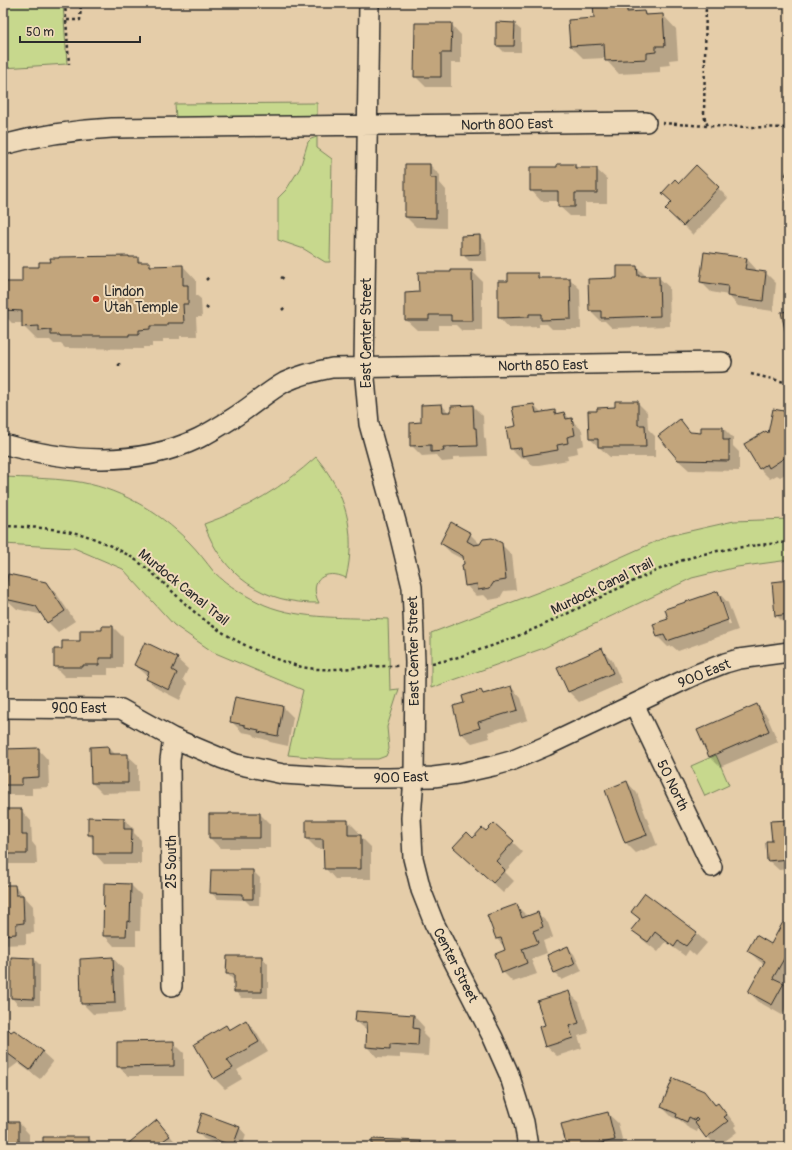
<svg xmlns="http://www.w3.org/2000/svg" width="792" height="1150" viewBox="0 0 792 1150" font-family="Pangolin,sans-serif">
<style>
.green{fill:#c7d88d;stroke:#79825c}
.shadow{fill:#0003;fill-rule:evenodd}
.building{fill:#c2a57c;stroke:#2b2b2b}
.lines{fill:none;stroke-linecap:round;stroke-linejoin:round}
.minor-casing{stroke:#2b2b2b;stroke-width:22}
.path{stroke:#2b2b2b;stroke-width:2.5;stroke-dasharray:3 3;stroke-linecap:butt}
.minor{stroke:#efdab9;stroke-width:19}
.poi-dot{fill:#c8321e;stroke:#efdab9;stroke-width:1.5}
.labels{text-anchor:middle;stroke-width:4;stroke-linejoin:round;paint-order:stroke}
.street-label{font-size:14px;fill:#2b2b2b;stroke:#efdab9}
.poi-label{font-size:14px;fill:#2b2b2b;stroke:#efdab9;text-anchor:start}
</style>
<rect width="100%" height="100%" fill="#e5cda9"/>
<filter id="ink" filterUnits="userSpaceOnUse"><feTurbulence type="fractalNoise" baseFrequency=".025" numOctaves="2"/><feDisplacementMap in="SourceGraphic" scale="8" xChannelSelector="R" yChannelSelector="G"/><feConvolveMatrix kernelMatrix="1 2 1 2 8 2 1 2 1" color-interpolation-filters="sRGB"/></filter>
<g filter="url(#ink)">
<path class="green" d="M3,3H63L67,64L3,68Z
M317,103V117L176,119L175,104Z
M317,137V148L332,159L330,262H325L304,249L278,240V198L286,190L300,168L308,142L311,139Z
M316,457C346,493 357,532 346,578C326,568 307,580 319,603C263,604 223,576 204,524C247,509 283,487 316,457Z
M3,477C26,478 50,478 73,481C117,487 157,510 189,542C198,551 206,562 214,572C228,586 247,597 265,605C301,620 349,617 388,619L390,690L399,689L387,727L389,749L386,756L378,759H333L288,755L303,690L213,652L174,625L123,569L74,548L3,544Z
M789,519V560L737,567L692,578L544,648L431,688V633L565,582L668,536L734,521Z
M716,755L729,785L705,796L691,766Z"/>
<path class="shadow" d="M616,3H627L636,13L644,12L648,16L663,15L676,29L678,59L669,60L670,65L660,66V72L619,74L606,60V58L584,59L571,46L595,19Z
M451,24L461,35V63H451V87H426L415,76Z
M514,24L521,30V52H504L497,45Z
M430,165L440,175V183L446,190V228L416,227L406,217Z
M575,165L579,169H596L607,179V203H585V216H570L559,206V201H541L531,190L558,168Z
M679,185L718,188L728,198L693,235L677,219L673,202Z
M480,236L486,243L487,261H469L462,254Z
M138,258L142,263H149L153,267L183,266L196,280V295L201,299L202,317H196L197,336H180V339H163V343H152V347H143V349L65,348L61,344H54L50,340H37L23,326V323H12L3,314V283H23L40,268Z
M746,258L756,269V272L766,273L776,283L773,311L738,306L728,295L711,292L701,282Z
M637,267L647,277H658L669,287L670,326L612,328L605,321H600L590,311L618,279Z
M472,271L482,281V331H462L456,325H439V330H417L406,320L420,293L452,273Z
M538,274L543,279H570L580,289L581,329H552L547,324H539V327L509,328L499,317L509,282Z
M637,402L647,412L648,429L655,436V457H610L590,439L598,412L616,408Z
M442,405L449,413L473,406L483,416L484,437L486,440L487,456L453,457V461L442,462L436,455L422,456L411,445L422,423Z
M534,405L542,413L555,411L558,414L564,413L582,430L584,445L577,447L578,453L567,455L568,460L533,466L526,458L521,459L511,449L517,427Z
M789,413V472L780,477L777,475L770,479L760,469L745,444L769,435Z
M680,420L692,434H702L723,428L733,438V446L739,452V471L689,470L678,460Z
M470,534L481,545L501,544L512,555L516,590L504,591L500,598L489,600L484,595L476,596L466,585L464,560L451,553L441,543Z
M789,581V625L787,626L776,615Z
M46,583L56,593L75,621L58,632L48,622L43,615L17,609L6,599L8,592L6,590Z
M718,592L728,603L738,630L678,651L672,646L668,647L658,637L654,625L670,619ZM721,603H723L731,624L729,625Z
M113,627L123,637V668H108V675H93V677H65L55,667L63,650Z
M602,650L612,660L622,683L579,702L569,692L558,668Z
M177,659L188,669L183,679L187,684L180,700L158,689L147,679L149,677L135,665Z
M511,687L521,698L528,720L488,732L490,738L472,743L461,733L466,704L481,691L485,695Z
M757,705L767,716L778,742L720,767L710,757L699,731Z
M283,707L293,717L288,746L270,742L267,740L256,737L253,734L242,732L232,722Z
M108,747L116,755H127L138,765V792L102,793L92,783Z
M38,749L48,760L49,787L32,788V795H3V750Z
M627,782L637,793L657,845L636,853L626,843Z
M3,810H21L31,821L32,842L36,847L37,864H7L3,860Z
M260,814L270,824V848H220L210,838Z
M124,819L134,829V833L141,840V864H104L94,853V840L89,835Z
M307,821H348L358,831V836H360L371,847V879H335L325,868V849H317L307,839Z
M789,821V869L779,870L768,860L773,842Z
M494,824L523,852L505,872L514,881L503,893L465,857L473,839L486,833Z
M253,871L260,878L259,905H250L245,900L218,899L211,893Z
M131,885L141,895L140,931H136V946H114L104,935Z
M3,886H15L33,906L34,933L26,934V944L3,945Z
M517,906L527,916L537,913L548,923L553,937L543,941L547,953L531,959L537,974L513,982L503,972L507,950L497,939Z
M632,912L696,933L707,943L696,956L689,950L685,956L666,942L658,952L643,940L633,930L640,920Z
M789,927V978L785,986L789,990V1002L782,1015L759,1002L749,992L764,964L759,961L749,951L771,945Z
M568,948L574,954L582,971L562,980L555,973L548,956Z
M262,957L268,964V998H241L235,991V981L227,974Z
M12,958L34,959L40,965V1005H18L12,998Z
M113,958L123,969L125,1012L93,1014L82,1003Z
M568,992L579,1002L589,1033L578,1036L582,1048L557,1056L546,1046V1025Z
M414,1016L424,1027L423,1034L429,1040L428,1056L400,1054V1058L377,1057L367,1047L368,1031L356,1021Z
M246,1021L256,1032L268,1052L237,1070L242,1079L225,1089L215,1079L195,1044L226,1026L230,1031Z
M3,1035L42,1052L53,1062L40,1079L18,1063L3,1074Z
M173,1042L184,1053V1076H128L118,1066Z
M704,1092L716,1105L718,1104L728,1115L736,1125L734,1127L737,1132L717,1147L699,1127L697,1132L687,1127L680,1120L672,1117L662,1107Z
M607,1113L618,1123L624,1147H568Z
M203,1115L240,1128L246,1135L242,1147H226L204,1139L197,1132Z
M157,1121L179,1146L127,1147Z
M3,1123H19L29,1134V1147H3Z
M44,1138H89L96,1145V1147H44Z
M373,1140L421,1142L426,1147H373Z"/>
<path class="building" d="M593,3H627V12L644,11L645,15L663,14L665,46H656V52L647,53V59L605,61L604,44L570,46L568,20L594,18Z
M496,22L515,23L514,46H496Z
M415,23H452L451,53H441V77H414Z
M405,164H430V178H436V218L405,217Z
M557,164H575V168H597V193H575V207H558V191H530V167H557Z
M696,165L719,187L683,226L665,209L672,202L662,193L675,179L679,183Z
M789,168V177L785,175Z
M789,181V203L784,200L789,191L785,189Z
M480,235V254L461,255V236Z
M704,252L747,258L745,269L766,272L763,301L727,296L728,286L700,282Z
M129,256V257H138V262H150V266L183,265V285H188V304H183L184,323H167V326H150V329L139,330V334H129V336H60V335H51V330L39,331V326L22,327V311L3,310V282H22V267H39V262H51L50,258H59V257Z
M617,266H637L638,276H659L660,316L601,318V311H589L588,279L617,278Z
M451,270H472L473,321H451V315H429V320H405V293L419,292L418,272H451Z
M508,273H538V278H570L571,319L541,320V314H529V317L498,318V281H508Z
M789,311V333L786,334L781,312Z
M615,401H638V425H645L646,447H598V439H589L588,411H597V408L615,407Z
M442,404L443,412H451V406L473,405L474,428H476L477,446L443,447L444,451L431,452V445L410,446V423L421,422V405Z
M534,404L536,413L555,410V414L564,412L566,419L572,418L575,435L567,437L568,443L557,445L558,450L522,456L521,448L510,449L506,428L516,426L512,407Z
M773,409L789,412V455L769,468L767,464L759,469L744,444L766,431L768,433Z
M680,419L690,432L701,433V427H723V440H729V461L678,460L658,436Z
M451,522L471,533L467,541L474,545L480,544L483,539L492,538L502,543L506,580L494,582L490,588L478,590L477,584L465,586L462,565L464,564L463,556L440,543Z
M8,574L46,582L65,611L47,623L36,606L5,599L7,590H5Z
M789,580V614L775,616L772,582Z
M718,591L728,620L667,641L664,635L657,637L653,624L668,619L665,609Z
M102,626H113V658H99V665H83V667H54V649H62V641H80V630H102Z
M145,642L178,658L172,670L177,673L169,690L146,679L149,672L134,665Z
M602,648L613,673L568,692L557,668Z
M511,686L518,710L478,722L480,728L460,734L453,706L464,703L462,696L481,690L483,694Z
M235,697L283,706L278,736L258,732L259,730L245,727V725L230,722Z
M757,704L769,731L709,757L697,730Z
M108,746L109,754H128V783H91L90,747Z
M39,748V777L22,778V785H3V749Z
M627,781L647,835L625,843L605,790Z
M3,809H22V835H27V854H3Z
M229,813H260V838H209V814H229Z
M88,817L124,818V829H132L131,854H93V835H88Z
M306,820H348V835H361V869H324L323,839H306Z
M789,820V859L767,861L766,841H772L770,821Z
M494,823L514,841L496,861L505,870L493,883L453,847L467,832L473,838L482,828L486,831Z
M211,870H253V899H243V894L210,893Z
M104,883L131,884L130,922L127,921L126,936H103Z
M3,885H15L16,895H23L24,923L16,924V934L3,935Z
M645,893L697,932L686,946L678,941L674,947L655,932L648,942L631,930L640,919L631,912Z
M517,904L522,918L538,912L543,927L533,931L538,943L522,949L527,963L502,973L495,954L505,950L501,938L496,939L487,915Z
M783,922L789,926V959L785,957L773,978L784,983L772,1005L748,992L765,961L747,951L756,935L771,944Z
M568,946L575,964L554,973L547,955Z
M227,956H262V992H234V974H226Z
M11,957L34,958V999L11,998Z
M113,957L115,1003L81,1004L80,959Z
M569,991L579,1023L569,1026L573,1038L545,1047L539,1027L545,1025L537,1001Z
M356,1011L414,1015L413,1028L419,1029L418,1046L390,1044V1049L366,1047L367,1022H355Z
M246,1020L259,1042L227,1060L233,1068L214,1079L194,1044L226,1025L229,1030Z
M8,1029L11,1032L14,1030L43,1051L30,1070L7,1053L3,1056V1033Z
M174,1041V1066L117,1067V1042Z
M673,1078L704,1091L715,1105L718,1103L727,1115L724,1117L728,1121L706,1138L695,1123L698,1120L696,1118L695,1120L689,1117L687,1122L676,1117L677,1114L661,1107Z
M608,1112L615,1140L586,1147H567L561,1124Z
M202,1113L240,1127L233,1146L196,1132Z
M157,1120L170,1136L157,1145L159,1147H126L125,1146Z
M3,1122H19V1147H3Z
M43,1137H89V1147H43Z
M372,1139L421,1141V1147H372Z"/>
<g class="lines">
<g class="minor-casing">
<path id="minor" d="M369,3L364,367L369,424L398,529L412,587L415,662L414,777L411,818L413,858L421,890L434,923L493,1038L509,1074L524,1122L528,1147
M3,145C39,135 75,130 112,128L646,122
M3,444C67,462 137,468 199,438C211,432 222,425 233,418C251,407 267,392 285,382C300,375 316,371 332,368L722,362
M634,704L712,867
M3,708L121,709L173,738L223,759L236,764L283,774L348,778H389L433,777L457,774L493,766L511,761L546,746L697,674L725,663L739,659L789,652
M172,986L170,760L173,738"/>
</g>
<path class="path" d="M65,3L69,64
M706,3L704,114L705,119L708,126L789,128
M67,20H80L81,3
M662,123L707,126
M281,277L284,279
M206,280L209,277
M206,307L209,310
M282,310L285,307
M119,363V366
M751,374L789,383
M3,526C29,527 59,528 84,535C97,539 116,548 128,555C151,569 170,590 190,608C219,634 261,656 298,666C321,672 345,668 368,667C378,666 388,666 398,666
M432,663C448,661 462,656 476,651C545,630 604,592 670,565C708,549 749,546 789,542"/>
<use href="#minor" class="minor"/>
</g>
</g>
<circle class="poi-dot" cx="96" cy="299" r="4"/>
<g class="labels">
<g class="street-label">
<text transform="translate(507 124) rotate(-1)" y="5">North 800 East</text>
<text transform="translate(366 333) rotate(-90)" y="5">East Center Street</text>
<text transform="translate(543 365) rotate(-1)" y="5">North 850 East</text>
<text transform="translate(602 586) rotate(-26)" y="5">Murdock Canal Trail</text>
<text transform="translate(184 587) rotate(39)" y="5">Murdock Canal Trail</text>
<text transform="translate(413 651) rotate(-91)" y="5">East Center Street</text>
<text transform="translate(704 673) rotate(-22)" y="5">900 East</text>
<text x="79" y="713">900 East</text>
<text transform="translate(401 777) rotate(-2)" y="5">900 East</text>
<text transform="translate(673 785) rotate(64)" y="5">50 North</text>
<text transform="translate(171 862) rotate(-90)" y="5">25 South</text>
<text transform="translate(456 965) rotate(63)" y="5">Center Street</text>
</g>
<g class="poi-label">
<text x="104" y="296">Lindon<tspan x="104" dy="16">Utah Temple</tspan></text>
</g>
</g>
<rect width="792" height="1150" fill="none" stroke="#efdab9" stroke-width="16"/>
<rect x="8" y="8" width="776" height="1134" fill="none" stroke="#2b2b2b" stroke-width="1.5" filter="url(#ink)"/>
<path d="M20 36v6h120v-6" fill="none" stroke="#2b2b2b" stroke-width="2"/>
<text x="26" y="36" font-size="12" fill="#2b2b2b" stroke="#efdab9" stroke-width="3" paint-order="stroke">50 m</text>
</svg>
